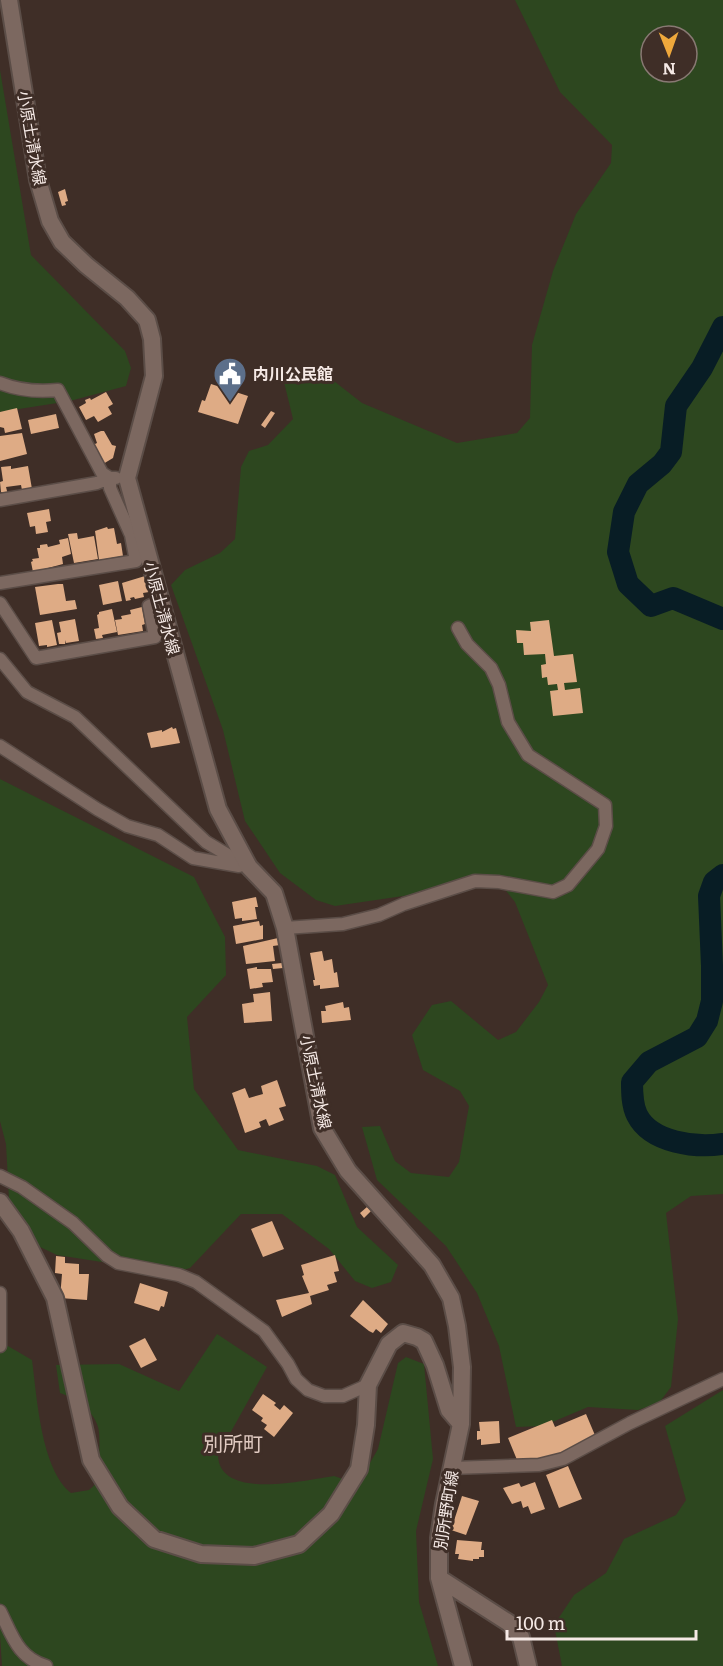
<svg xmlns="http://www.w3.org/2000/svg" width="723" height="1666" viewBox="0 0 723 1666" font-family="Literata,'Noto Sans JP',serif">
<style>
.green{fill:#2d471f;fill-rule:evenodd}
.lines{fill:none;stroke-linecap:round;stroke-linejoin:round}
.river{stroke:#081d25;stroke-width:22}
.building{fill:#deab85}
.street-casing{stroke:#5b4d47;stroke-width:15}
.secondary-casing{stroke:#5b4d47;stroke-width:20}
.street{stroke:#7c6860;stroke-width:12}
.secondary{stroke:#7c6860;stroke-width:16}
.labels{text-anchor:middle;stroke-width:6;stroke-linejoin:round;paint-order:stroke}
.street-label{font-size:16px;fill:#f5e9e5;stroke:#3f2e27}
.poi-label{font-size:16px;font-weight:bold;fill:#f5e9e5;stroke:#3f2e27;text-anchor:start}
.quarter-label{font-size:20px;fill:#e0cac1;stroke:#3f2e27}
</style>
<rect width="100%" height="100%" fill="#3f2e27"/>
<path class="green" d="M515,0H723V1194L691,1196L666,1213L678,1319L671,1387L659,1403L638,1410L588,1407L543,1426L516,1427L499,1346L477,1293L446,1246L377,1180L362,1127L380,1126L395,1161L411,1173L449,1177L459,1162L469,1106L460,1091L423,1070L412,1035L432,1005L451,1001L498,1040L516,1032L539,1002L548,985L515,902L503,887L465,880L410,895L335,906L316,900L280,873L245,821L223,730L171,585L185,570L220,553L235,539L241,467L249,451L268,445L293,419L284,382L297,369L316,367L362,403L457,443L517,433L530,418L532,345L553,271L576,214L611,163L612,145L560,92ZM651,36H687V72H651Z
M0,70L31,255L125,351L131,368L126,386L70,401L0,412Z
M0,779L194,877L225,937L226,975L187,1017L194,1089L238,1150L317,1166L335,1175L357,1227L398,1265L391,1282L372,1288L355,1281L329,1249L282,1214H241L190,1268L172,1273L57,1255L40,1247L15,1217L9,1199L6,1144L0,1121Z
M217,1334L267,1367L218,1455C219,1501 305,1480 334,1476L343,1479L349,1485L359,1482L378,1449L398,1363L406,1357L424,1364L433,1459L416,1531L419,1602L438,1666H2L0,1635V1349L8,1346L32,1360C37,1397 41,1469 71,1493L89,1490C91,1488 94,1486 96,1483C99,1476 101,1435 98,1427C94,1411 75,1398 60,1393L56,1365L119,1364L179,1391Z
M723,1390V1666H562L554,1625L574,1595L606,1573L624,1539L676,1515L686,1500L665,1426Z"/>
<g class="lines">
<path class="river" d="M723,327L702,368L676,406L671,452L662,464L638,484L624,512L618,552L628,584L651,606L673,598L723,619
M723,875L714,882L709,896L712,966V1001L707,1021L697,1037L649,1062L632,1082C632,1092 632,1105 637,1115C651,1143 696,1148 723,1144"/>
</g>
<path class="building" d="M65,189L68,201L65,202L66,205L62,206L58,192Z
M211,384L248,396L238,424L198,412L202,400L205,401Z
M106,392L113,404L108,407L112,414L98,422L94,416L86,420L79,407L86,403L85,400L90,398L91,400Z
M17,408L22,429L5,433L4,428L0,427V412Z
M271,411L275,413L265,428L261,425Z
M56,414L59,428L31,434L28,420Z
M101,431H104L112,445L116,446L113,458L103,464L93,445L97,443L94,434Z
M22,433L27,454L0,461V436Z
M11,466V469L28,466L32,489L22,490L21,485L6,487L8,495L1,492L0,482L3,481L1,467Z
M49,509L51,521L46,522L48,532L36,534L35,526L30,527L27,513Z
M107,527L108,529L114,528L117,544L121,543L123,556L99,560L95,531Z
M77,533L78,539L94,536L98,559L74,563L68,534Z
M68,538L71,554L62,557L63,564L33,572L31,562L33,561L32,559L39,558L37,548H40V545L47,544L48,547L60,544L59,540Z
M145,576L149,592L143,593L144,597L135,599L134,597L130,598L131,600L126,601L122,583Z
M118,581L122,601L103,605L99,585Z
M58,584H63L66,601L75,600L77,609L40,615L35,587Z
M142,607L145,624L142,625L143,631L118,635L115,620L122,619L121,616L131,614L130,610Z
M112,609L117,632L102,635L103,638L96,639L94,629L99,628L97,615L99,614V612Z
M75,619L79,641L66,643V640L65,644H59L57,633L61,632L59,622Z
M52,620L57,645L47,647V645L39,646L35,623Z
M549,620L554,656L573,654L577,682L564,683L565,690L580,688L583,713L553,716L550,691L558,690L557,684L548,685L547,677L542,678L541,665L546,664L545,654L524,655L523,643H517L516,630L531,631L530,622Z
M172,727L173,729L176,728L180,743L151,748L147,733L162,730V732Z
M256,897L258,907H255L257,919L242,921V918L235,919L232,902Z
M259,921L260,926L263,925V939L236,944L233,926Z
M278,938L280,945L273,946L275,961L246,964L243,946Z
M322,951L324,961L332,959L334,973L337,972L339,987L320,989V985L314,986L313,980H315L310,953Z
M282,963L283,968L273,969L272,964Z
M257,967V969H271L273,982L262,983L263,987L250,989L247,969Z
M270,992L272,1021L244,1023L242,1004L254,1002L253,994Z
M343,1002L344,1008L349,1007L351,1020L322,1023L321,1011H326L325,1006Z
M277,1080L286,1106L279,1108L284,1120L269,1126L266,1119L259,1122L261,1127L245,1133L232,1093L245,1088L249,1098L263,1094L261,1086Z
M367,1207L371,1211L364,1218L360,1213Z
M272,1221L284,1249L263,1257L251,1229Z
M335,1255L339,1271L334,1272L337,1282L327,1285L329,1290L310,1296L312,1304L282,1317L276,1300L309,1293L302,1276L304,1275L301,1265Z
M56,1256L65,1257V1263L79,1264V1274H89L87,1300L60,1298L62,1274L55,1273Z
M140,1283L168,1292L164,1307L161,1306L159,1311L134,1303Z
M363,1300L388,1324L381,1333L376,1329L373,1333L369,1331L350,1316Z
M145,1338L157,1360L141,1368L129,1346Z
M263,1394L276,1403L274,1405L280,1410L284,1405L293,1413L274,1437L264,1429L267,1425L261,1421L263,1418L252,1410Z
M586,1414L597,1440L522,1472L508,1438L552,1420L555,1427Z
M499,1421L500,1443L481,1445V1439L477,1440V1431H480L479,1422Z
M568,1466L582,1499L559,1508L546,1475Z
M535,1482L545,1509L531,1514L528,1506L523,1508L521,1501L512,1504L503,1488L519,1483L521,1487Z
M462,1496L479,1501L466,1535L451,1530Z
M457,1540L482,1542L481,1550H484V1557H479V1559H473V1561L458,1559L459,1554H455Z"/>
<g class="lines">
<g class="street-casing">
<path id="street" d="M0,383C20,391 38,392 58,390L102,473L110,478L97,483L0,500
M0,583L136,561L131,535L110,488V478H116
M0,603L36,658L155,637L149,606L161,601
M0,659L27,692L75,717L206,842L248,867
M0,746L97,809L127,826L158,835L193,858L239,866
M285,928L343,924L379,915L404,904L475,881L499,882L553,892L568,885L598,849L606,826L605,805L528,755L508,722L499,685L491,668L467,644L458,628
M0,1176L22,1187L73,1223L107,1256L118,1263L179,1275L196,1282L264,1331L288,1364L296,1379L308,1390L324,1396H343L368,1385
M0,1293V1346
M452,1468L539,1465L563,1459L630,1423L723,1379
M0,1611C12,1635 18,1658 46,1666"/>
</g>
<g class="secondary-casing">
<path id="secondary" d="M9,0L38,180L50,221L62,242L86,265L127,298L147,320L152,339L154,376L127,478L218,809L249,867L274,893L285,928L322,1128L348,1171L432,1265L451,1298L457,1326L462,1367L461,1424L444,1504L439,1538V1578L463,1666
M0,1202L21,1231L55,1298L91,1460L120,1507L154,1539L201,1554L254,1556L299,1544L331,1514L359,1469L366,1425L368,1385L389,1344L403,1333L417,1337L424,1341L435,1365L449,1410L461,1424
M439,1578L509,1623L521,1637L528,1666"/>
</g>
<use href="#street" class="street"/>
<use href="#secondary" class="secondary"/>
</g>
<defs>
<g id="civic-pin" transform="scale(1.725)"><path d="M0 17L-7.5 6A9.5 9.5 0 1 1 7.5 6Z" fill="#5c6f8a" stroke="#3f2e27"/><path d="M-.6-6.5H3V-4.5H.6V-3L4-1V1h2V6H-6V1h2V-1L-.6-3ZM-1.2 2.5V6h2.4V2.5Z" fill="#fff"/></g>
</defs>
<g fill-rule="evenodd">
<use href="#civic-pin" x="230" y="374"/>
</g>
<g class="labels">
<g class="street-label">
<text transform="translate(32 138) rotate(80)" y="6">小原土清水線</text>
<text transform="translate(162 608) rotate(75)" y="6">小原土清水線</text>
<text transform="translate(316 1082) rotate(78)" y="6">小原土清水線</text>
<text transform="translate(446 1510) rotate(-81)" y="6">別所野町線</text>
</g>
<g class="poi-label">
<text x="253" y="380">内川公民館</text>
</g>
<g class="quarter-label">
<text x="233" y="1451">別所町</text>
</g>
</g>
<g transform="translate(669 54) rotate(179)"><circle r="28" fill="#3f2e27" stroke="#887973" stroke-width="1.5"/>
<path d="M0-4.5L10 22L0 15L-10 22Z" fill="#eea83c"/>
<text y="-9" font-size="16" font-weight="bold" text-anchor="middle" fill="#f5e9e5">N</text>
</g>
<path d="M507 1630v9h189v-9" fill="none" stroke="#f5e9e5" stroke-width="3"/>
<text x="516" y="1630" font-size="18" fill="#f5e9e5" stroke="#3f2e27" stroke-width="4.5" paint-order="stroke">100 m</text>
</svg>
